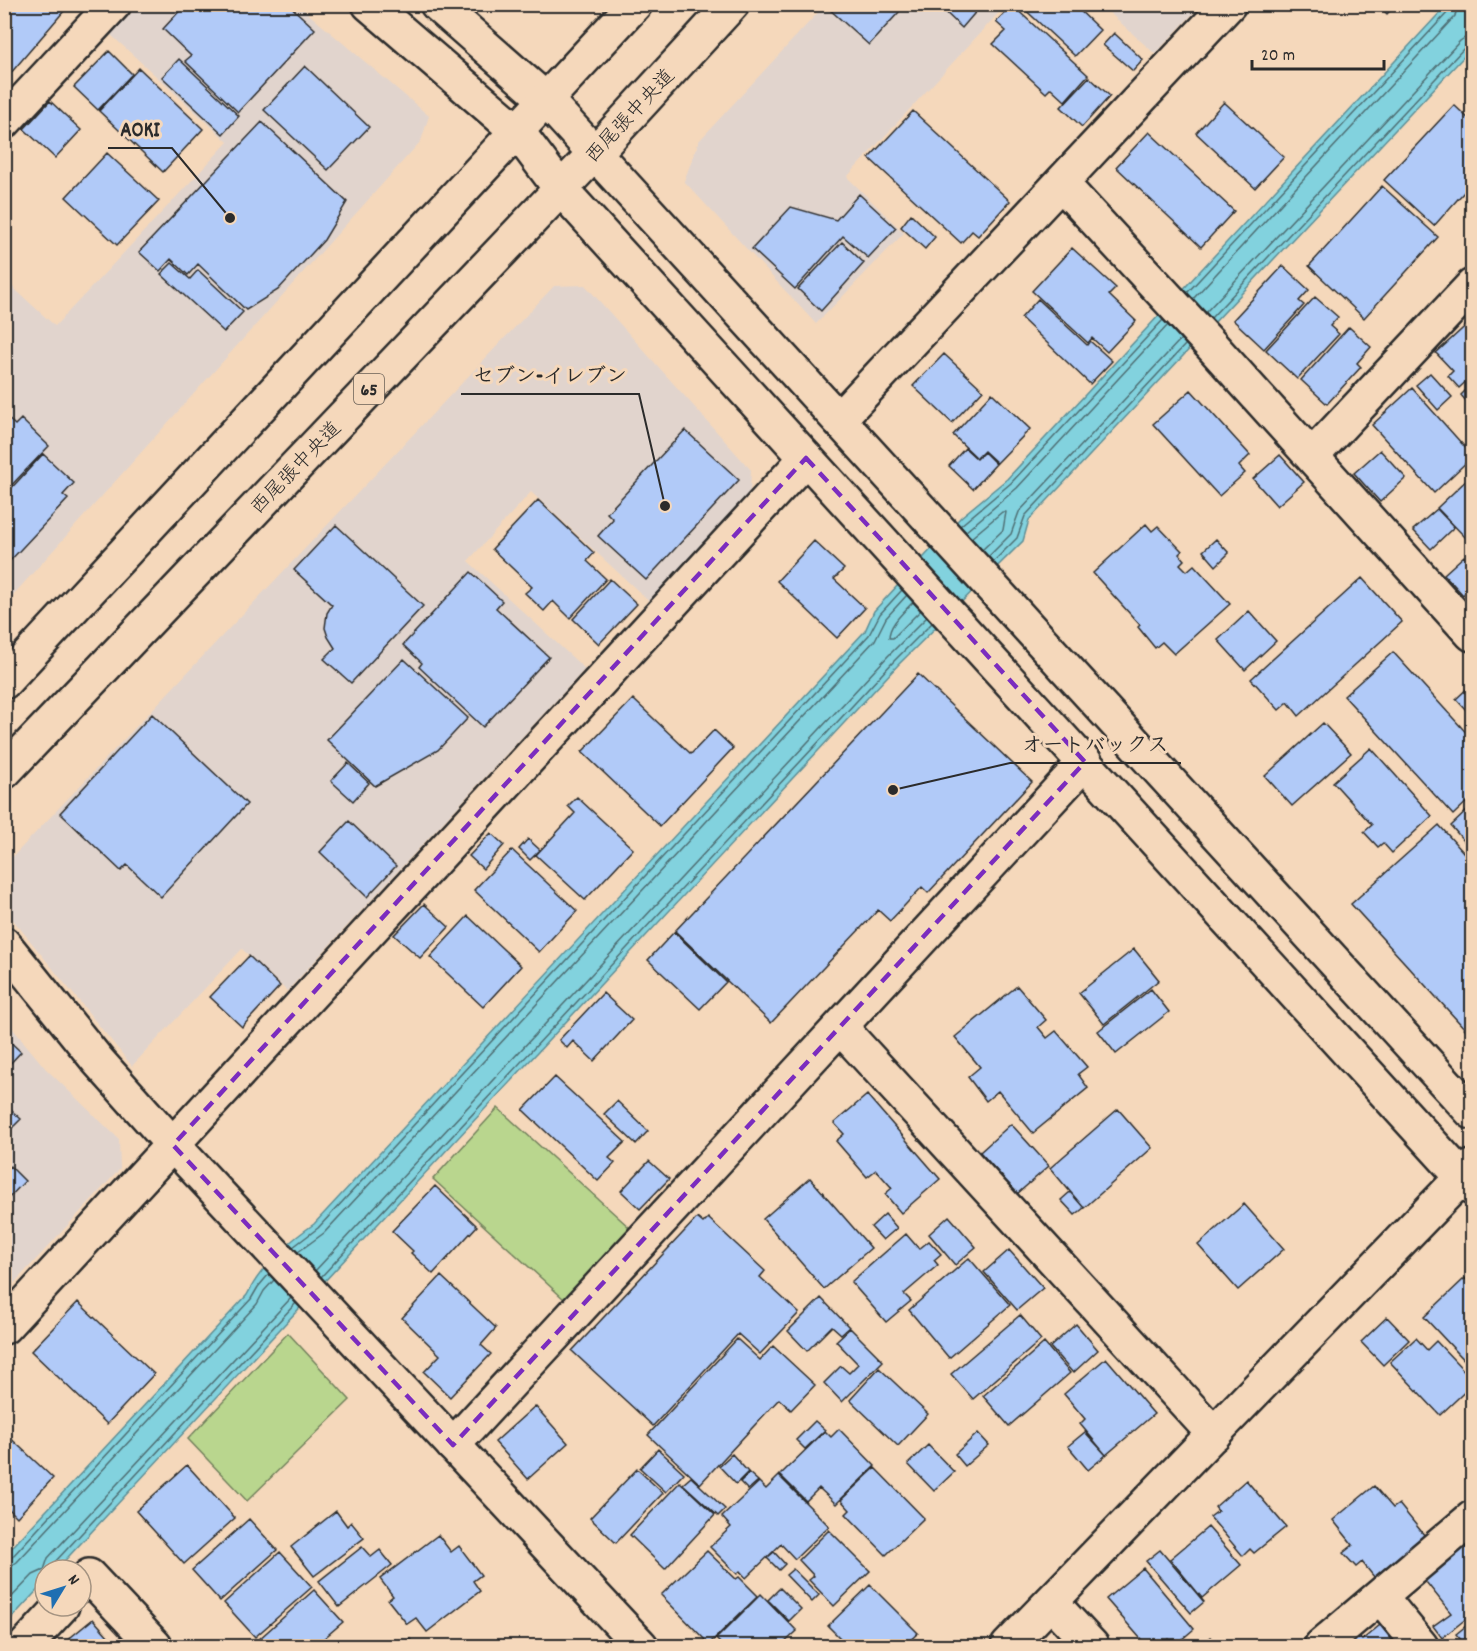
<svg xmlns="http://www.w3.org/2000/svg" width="1477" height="1651" viewBox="0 0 1477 1651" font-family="Dekko,'Klee One',sans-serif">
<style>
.built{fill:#e1d4cd}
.green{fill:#b9d68e;stroke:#72805c;stroke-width:1.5}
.water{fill:#82d2de;stroke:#5f8f96;stroke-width:1.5}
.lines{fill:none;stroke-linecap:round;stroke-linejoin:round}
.shore{stroke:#4e6e73;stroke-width:1.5}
.building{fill:#b1caf8;stroke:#2b2b2b;stroke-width:1.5}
.minor-casing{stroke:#2b2b2b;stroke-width:38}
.tertiary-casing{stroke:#2b2b2b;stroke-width:38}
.primary-casing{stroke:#2b2b2b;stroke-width:38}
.minor{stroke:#f5d8bb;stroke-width:33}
.tertiary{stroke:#f5d8bb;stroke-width:33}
.primary{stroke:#f5d8bb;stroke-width:33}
.marked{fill:none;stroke:#7b2cbf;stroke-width:4.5;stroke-dasharray:12 8;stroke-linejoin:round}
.labels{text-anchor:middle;stroke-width:6;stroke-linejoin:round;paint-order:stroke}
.shield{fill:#f5d8bb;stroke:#685f56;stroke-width:1.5}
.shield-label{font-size:18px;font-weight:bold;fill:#2b2b2b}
.street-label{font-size:20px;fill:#2b2b2b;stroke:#f5d8bb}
.leader{fill:none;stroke:#2b2b2b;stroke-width:2}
.callout-dot{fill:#2b2b2b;stroke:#f5d8bb;stroke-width:2}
.callout-label{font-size:21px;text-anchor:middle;font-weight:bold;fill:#2b2b2b;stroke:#f5d8bb;stroke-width:6;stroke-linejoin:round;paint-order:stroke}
</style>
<rect width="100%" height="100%" fill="#f5d8bb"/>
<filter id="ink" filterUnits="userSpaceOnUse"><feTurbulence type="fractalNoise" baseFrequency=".0167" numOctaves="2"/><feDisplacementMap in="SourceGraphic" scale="12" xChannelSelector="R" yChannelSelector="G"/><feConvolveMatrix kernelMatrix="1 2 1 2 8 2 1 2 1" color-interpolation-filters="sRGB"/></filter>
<g filter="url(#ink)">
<path class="built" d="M139,5H298L429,116L421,141L5,604V280L55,326L228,142L110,34Z
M825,5H1006L847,177L904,233L816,324L684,181L699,141Z
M1101,5H1201L1155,54Z
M585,285L751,470L750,491L649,601L531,492L468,561L585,669L287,991L242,949L132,1066L5,910L4,866L554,286Z
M4,1018L46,1069L119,1139L120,1169L5,1293Z"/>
<path class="green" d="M498,1108L630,1228L565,1300L433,1179Z
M288,1333L350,1400L247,1501L188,1439Z"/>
<path class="water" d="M1447,5H1472V48L1029,520L1023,541L898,665L56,1570H45V1582L5,1625L4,1556L247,1295C261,1266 288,1242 314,1224L865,631L874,611L961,517L1007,479Z"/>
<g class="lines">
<path class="shore" d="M1187,293L1449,11L1451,4
M1193,299L1455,16L1458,4
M1205,313L1460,41L1466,37H1472
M1211,318L1466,46L1472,44
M960,526L1011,483L1163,320
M965,532L1017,488L1168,325
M971,538L1002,512H1006L1003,530L982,550
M988,557L1011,534L1019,512L1181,339
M993,562L1017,538L1025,516L1186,344
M913,602C904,612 889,624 889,638H893L921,610
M293,1247L318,1228L869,635L880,614L902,590
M298,1252L324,1233L875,640L886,618L907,595
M315,1271L888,656L927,617
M321,1277L894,661L932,623
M4,1559L12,1557L251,1299L258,1287L269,1274
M4,1567L11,1566L17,1562L257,1304L264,1291L274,1280
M52,1570L54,1563L296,1303
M4,1605L33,1575L44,1570L48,1558L291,1298"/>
</g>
<path class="building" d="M15,4H70L4,81V17Z
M186,4H288L315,29L238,112L185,61L191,56L163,29Z
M830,4H891L899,12L869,45L827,7Z
M937,4H975L979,8L962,28Z
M1019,4H1073L1100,30L1075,56Z
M1377,4H1396L1387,14Z
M1012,5L1088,75L1065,101L1051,88L1046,93L993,44L1006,31L996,22Z
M1114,33L1143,60L1133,71L1103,45Z
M109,51L132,74L98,110L74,87Z
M179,59L239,116L223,134L162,77Z
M305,66L369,127L328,170L264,110Z
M139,68L203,129L163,172L99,111Z
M1089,77L1110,96L1082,127L1061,107Z
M50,101L81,130L55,158L24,129Z
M1224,102L1284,157L1255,188L1196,133Z
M1454,105L1472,122V183L1434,226L1384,180Z
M913,111L1010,201L978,236L972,231L961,243L869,158Z
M262,122L347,202L324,240L278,290L246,310L198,264L188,275L171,259L160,271L139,252Z
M1149,132L1234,211L1201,247L1116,167Z
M107,153L159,201L117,245L66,197Z
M1382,186L1438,237L1364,318L1309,266Z
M859,194L896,228L868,258L843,236L795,289L752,249L791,207L836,220Z
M911,214L935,237L925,249L901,227Z
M842,242L864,263L821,311L798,289Z
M1072,248L1116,288L1109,295L1136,321L1107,352L1092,338L1088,343L1032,291Z
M172,263L190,279L198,270L243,312L224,332L161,274Z
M1283,266L1309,290L1299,301L1304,305L1264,349L1233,320Z
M1315,297L1338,317L1330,326L1339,334L1297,379L1266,350Z
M1038,299L1087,345L1090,341L1112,361L1090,384L1021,318Z
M1472,320V376L1459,388L1448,376L1453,371L1436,353Z
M1349,327L1371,347L1357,363L1361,367L1327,404L1301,380Z
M944,354L983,390L952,423L913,386Z
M1430,373L1452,397L1438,410L1416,385Z
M1472,384V408L1461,395Z
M1412,388L1472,455V457L1434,493L1372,425Z
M1191,390L1250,455L1239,466L1245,473L1219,496L1153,424Z
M992,393L1030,429L997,463L984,451L977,458L953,435Z
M4,415L15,425L21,419L49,446L4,493Z
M685,430L739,480L646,580L598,536L613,519L607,513Z
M965,448L977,459L984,452L996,464L973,489L949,466Z
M1380,450L1406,478L1380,502L1354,473Z
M43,454L74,483L63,495L68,499L7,564L4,561V496Z
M1280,455L1304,482L1277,506L1253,479Z
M1472,475V532L1466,538L1437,508Z
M538,500L594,553L587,561L606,579L570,618L553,601L544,611L525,593L532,587L492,549Z
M1437,509L1454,527L1431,549L1413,530Z
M1146,524L1152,531L1158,526L1182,551L1179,554L1184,560L1180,564L1187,571L1194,565L1230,604L1174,654L1162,642L1155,648L1138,627L1140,625L1093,573Z
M336,525L423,606L351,683L324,659L335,648L328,637L325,628L327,613L332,605L294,570Z
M1216,539L1229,553L1216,566L1203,551Z
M814,541L844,569L834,579L865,608L837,638L777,581Z
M1464,556L1472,565V586L1463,595L1444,574Z
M471,572L502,601L496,608L549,657L483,727L419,667L422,663L403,645Z
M1362,578L1402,622L1299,716L1288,702L1279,710L1251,679Z
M610,579L637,604L599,644L573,619Z
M1249,611L1276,641L1245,670L1218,640Z
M1393,652L1472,739V797L1453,815L1344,696Z
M404,659L468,718L438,750L375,786L327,740Z
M918,674L1032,782L928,893L922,887L890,921L878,910L771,1023L675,931Z
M1472,684V704L1466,710L1456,699Z
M633,699L691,754L714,730L733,748L660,826L582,752Z
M152,714L247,804L161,897L127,865L121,871L60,813Z
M1323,723L1351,753L1292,806L1265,776Z
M1371,748L1432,816L1392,853L1383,843L1378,847L1364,832L1372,825L1333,782Z
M348,763L369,783L353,801L331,781Z
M577,797L633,849L585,900L536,855L575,813L568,806Z
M1472,806V850L1451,826Z
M349,821L396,866L367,897L320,852Z
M1439,825L1472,862V1032L1467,1031L1351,904Z
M491,833L504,845L483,869L469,856Z
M528,839L540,850L530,860L519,849Z
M512,850L577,911L539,952L474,890Z
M424,904L449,927L420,958L394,935Z
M468,916L521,966L483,1007L430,957Z
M674,932L726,982L700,1009L648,960Z
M1134,949L1159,980L1104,1024L1079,993Z
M249,956L280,986L242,1027L210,997Z
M1017,986L1046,1020L1038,1027L1047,1038L1056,1031L1087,1067L1078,1074L1088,1088L1033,1133L998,1091L986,1101L968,1077L980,1067L955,1037Z
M1151,989L1169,1012L1116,1054L1098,1031Z
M603,993L632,1020L594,1061L573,1041L567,1048L559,1040Z
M4,1036L21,1052L4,1070Z
M555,1077L625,1142L609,1158L615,1163L598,1181L523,1110Z
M867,1095L940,1179L901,1213L885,1194L892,1188L876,1170L867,1177L836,1141L844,1134L834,1123Z
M617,1101L648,1131L636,1144L604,1114Z
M4,1104L21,1119L4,1136Z
M1118,1109L1152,1148L1084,1208L1050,1168Z
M1011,1124L1049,1166L1017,1194L980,1152Z
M649,1161L669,1179L640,1209L621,1191Z
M10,1166L25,1181L4,1203V1172Z
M810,1178L871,1248L824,1289L763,1219Z
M435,1186L477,1226L433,1274L411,1253L413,1251L392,1231Z
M1070,1192L1084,1208L1075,1215L1061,1200Z
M1244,1204L1284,1249L1238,1290L1198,1245Z
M885,1214L897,1228L883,1240L871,1227Z
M949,1216L976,1247L955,1265L929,1234Z
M697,1218L703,1223L708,1218L765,1271L760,1277L799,1313L760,1354L738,1334L653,1426L572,1351Z
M906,1234L919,1249L929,1241L941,1254L934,1260L938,1265L904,1294L911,1301L886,1322L851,1282Z
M1009,1250L1043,1288L1017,1310L984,1272Z
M969,1258L1010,1305L949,1358L909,1310Z
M441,1276L496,1328L481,1345L491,1354L450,1397L424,1372L440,1355L402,1318Z
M1465,1278L1472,1285V1368L1424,1317Z
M821,1298L849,1327L841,1334L832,1326L807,1351L788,1331Z
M78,1302L154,1374L107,1424L31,1351Z
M1020,1315L1041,1340L973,1399L951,1374Z
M1387,1317L1409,1340L1383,1365L1361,1342Z
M1076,1324L1098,1350L1073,1373L1050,1347Z
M850,1328L883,1361L842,1402L824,1383L841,1366L849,1373L858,1364L836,1341Z
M1416,1338L1427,1350L1436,1341L1472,1379V1385L1440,1415L1390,1362Z
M737,1339L760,1360L773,1346L815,1385L791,1410L779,1399L700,1484L648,1435Z
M1044,1343L1070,1373L1009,1426L983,1396Z
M1106,1358L1154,1414L1106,1455L1080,1424L1085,1419L1064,1394Z
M879,1368L928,1414L898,1446L850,1400Z
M535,1406L568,1443L528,1479L495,1442Z
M815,1421L825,1430L805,1449L796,1440Z
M839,1429L875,1466L836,1504L819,1488L806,1501L780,1475L825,1431L831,1437Z
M4,1432L53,1478L17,1517L4,1504Z
M1085,1432L1106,1455L1088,1470L1068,1446Z
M978,1433L989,1445L965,1466L955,1454Z
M928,1445L954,1472L934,1491L908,1464Z
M658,1449L684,1473L666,1492L640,1468Z
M732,1454L748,1472L736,1484L719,1466Z
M187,1465L235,1518L184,1564L136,1511Z
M875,1468L924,1518L886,1555L846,1514L850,1510L841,1500Z
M637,1469L663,1493L616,1543L590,1518Z
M749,1473L758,1481L748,1490L740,1482Z
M779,1476L829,1526L795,1559L781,1544L746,1578L740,1571L737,1574L710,1547L731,1527L722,1517L759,1482L766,1489Z
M691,1477L725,1509L718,1516L683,1484Z
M1246,1480L1286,1527L1254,1553L1250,1549L1243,1556L1210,1517L1218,1511L1215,1507Z
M680,1482L715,1515L665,1569L630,1535Z
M1374,1486L1393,1508L1399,1504L1425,1536L1375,1578L1362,1562L1356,1567L1343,1553L1353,1545L1333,1520Z
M336,1511L347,1526L351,1522L364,1538L314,1576L291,1547Z
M249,1519L277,1550L220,1601L192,1570Z
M1208,1527L1241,1565L1202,1598L1170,1559Z
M829,1530L870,1571L834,1606L809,1580L814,1576L799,1560Z
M438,1535L451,1552L459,1546L481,1575L473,1581L480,1591L427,1632L416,1618L407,1624L388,1600L393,1596L380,1579Z
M1466,1543L1472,1551V1614L1442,1638L1433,1626L1451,1613L1422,1577Z
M362,1547L371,1557L380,1550L392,1565L339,1607L319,1581Z
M1160,1550L1204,1602L1191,1613L1146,1561Z
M707,1551L736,1579L739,1577L758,1596L709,1644L661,1595Z
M280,1552L312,1587L255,1637L224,1603Z
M774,1552L785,1564L779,1570L767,1558Z
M1143,1568L1194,1629L1174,1646L1168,1639L1159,1646H1147L1106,1599Z
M793,1569L819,1595L812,1602L786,1575Z
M870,1585L918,1633L904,1646H848L828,1626Z
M780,1588L801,1609L789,1621L768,1600Z
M314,1590L343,1622L315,1646H264L258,1640Z
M761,1594L797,1631L781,1646H723L716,1639Z
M93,1619L117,1646H60Z
M1472,1621V1646H1466L1456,1634Z
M1380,1625L1397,1646H1346L1358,1636L1362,1640Z
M1211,1637L1219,1646H1200Z
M410,1639L416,1646H401Z"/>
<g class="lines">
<g class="minor-casing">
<path id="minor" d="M4,122L114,4
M1061,183L1211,345L1472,634
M839,419L1229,4
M1312,456L1472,286
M840,1027L1214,1434
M4,1327L806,458
M453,1445L1085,762
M81,1585L89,1576L155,1646
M1380,1596L1421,1646
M1051,1602L1092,1646
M25,1646L62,1606
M1321,1646L1472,1518"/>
</g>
<g class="tertiary-casing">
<path id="tertiary" d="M369,4L517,131L560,188L1472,1188
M437,4L546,100L1472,1112
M4,944L98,1061L173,1145L641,1646
M1008,1646L1472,1167"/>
</g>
<g class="primary-casing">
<path id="primary" d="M4,682L635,4
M4,772L595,153L732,4"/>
</g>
<use href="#minor" class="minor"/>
<use href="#tertiary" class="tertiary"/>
<use href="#primary" class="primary"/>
</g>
</g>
<path class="marked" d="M806,458L1085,762L453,1445L173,1145Z"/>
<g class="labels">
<rect class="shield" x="354" y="374" width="30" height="30" rx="4.5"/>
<g class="shield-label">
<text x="369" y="395">65</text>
</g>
<g class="street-label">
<text transform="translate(629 115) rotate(-47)" y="7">西尾張中央道</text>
<text transform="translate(295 467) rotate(-46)" y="7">西尾張中央道</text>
</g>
</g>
<path class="leader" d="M230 218L172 148H108M665 506L639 394H461M893 790L1010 763H1181"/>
<g class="callout-dot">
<circle cx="230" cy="218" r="6"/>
<circle cx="665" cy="506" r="6"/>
<circle cx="893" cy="790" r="6"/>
</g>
<g class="callout-label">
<text x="140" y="136">AOKI</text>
<text x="550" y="382">セブン-イレブン</text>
<text x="1095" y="751">オートバックス</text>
</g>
<rect width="1477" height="1651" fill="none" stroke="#f5d8bb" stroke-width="24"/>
<rect x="12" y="12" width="1453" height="1627" fill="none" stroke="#2b2b2b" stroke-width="2" filter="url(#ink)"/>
<g transform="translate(63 1588) rotate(52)"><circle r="28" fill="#f5d8bb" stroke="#a49381" stroke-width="1.5"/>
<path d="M0-4.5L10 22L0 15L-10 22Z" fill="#1f6fb2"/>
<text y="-9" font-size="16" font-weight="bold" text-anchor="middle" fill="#2b2b2b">N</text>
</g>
<path d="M1252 60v9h132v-9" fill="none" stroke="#2b2b2b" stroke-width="3"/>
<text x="1261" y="60" font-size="18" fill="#2b2b2b" stroke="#f5d8bb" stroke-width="4.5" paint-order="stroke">20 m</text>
</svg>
